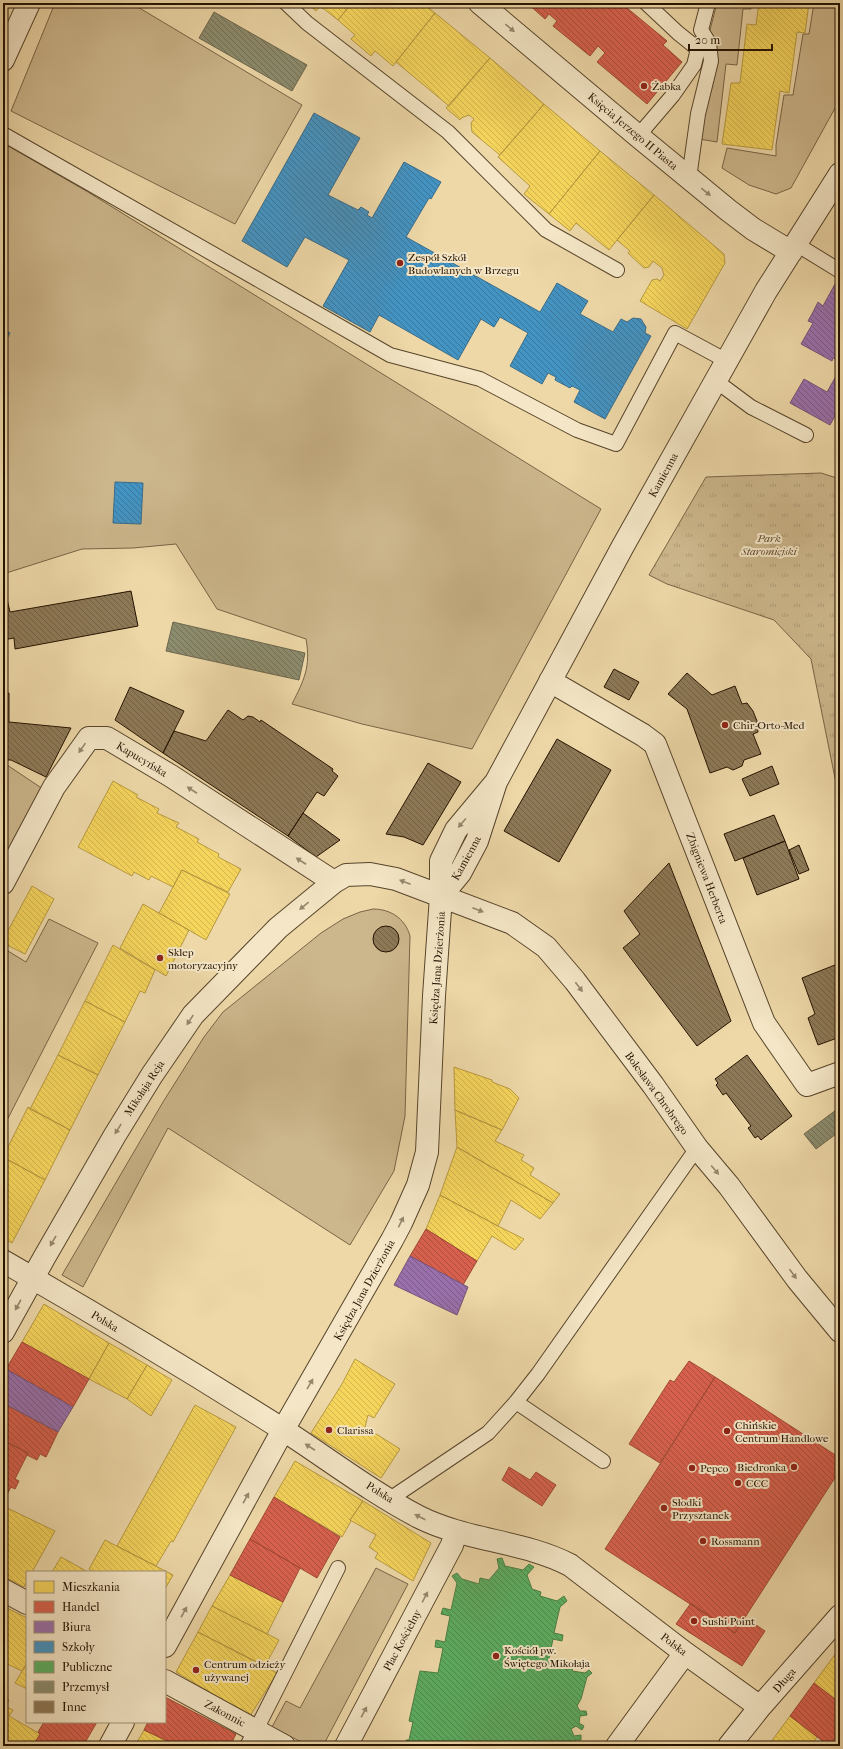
<svg xmlns="http://www.w3.org/2000/svg" width="843" height="1749" viewBox="0 0 843 1749" font-family="'IM FELL French Canon',serif">
<style>
.green{fill:#ccb68b;stroke:#786446}
.park{fill:url(#park-tufts);stroke:#786446}
.homes{fill:url(#homes-back-hatch);stroke:#b79a40}
.shops{fill:url(#shops-back-hatch);stroke:#a14936}
.offices{fill:url(#offices-back-hatch);stroke:#765478}
.schools{fill:url(#schools-back-hatch);stroke:#3a6c88}
.public{fill:url(#public-back-hatch);stroke:#4a7f44}
.industry{fill:url(#industry-back-hatch);stroke:#6d674d}
.building{fill:url(#building-back-hatch);stroke:#241200}
.lines{fill:none;stroke-linecap:round;stroke-linejoin:round}
.lane-casing{stroke:#56442a;stroke-width:16}
.street-casing{stroke:#56442a;stroke-width:24}
.lane{stroke:#f4e6c6;stroke-width:14}
.street{stroke:#f4e6c6;stroke-width:22}
.oneway{fill:#96876d}
.poi-dot{fill:#8f2418;stroke:#f4e6c6;stroke-width:1.5}
.labels{text-anchor:middle;stroke-width:4;stroke-linejoin:round;paint-order:stroke}
.poi-label{font-size:11px;fill:#241200;stroke:#f4e6c6;text-anchor:start}
.street-label{font-size:11px;fill:#241200;stroke:#f4e6c6}
.park-label{font-size:11px;font-style:italic;fill:#5f4b31;stroke:#f4e6c6}
</style>
<defs>
<pattern id="park-tufts" width="24" height="20" patternUnits="userSpaceOnUse"><rect width="24" height="20" fill="#ccb68b"/><path d="M3 7l-1-3M5 7V3M7 7l1-3M15 17l-1-3M17 17v-4M19 17l1-3" fill="none" stroke="#af9b76"/></pattern>
<pattern id="homes-back-hatch" width="6" height="6" patternUnits="userSpaceOnUse"><rect width="6" height="6" fill="#f6d55c"/><path d="M-1 5l2 2M0 0l6 6M5-1l2 2" fill="none" stroke="#d3b64e"/></pattern>
<pattern id="shops-back-hatch" width="6" height="6" patternUnits="userSpaceOnUse"><rect width="6" height="6" fill="#d6604d"/><path d="M-1 5l2 2M0 0l6 6M5-1l2 2" fill="none" stroke="#ad4e3e"/></pattern>
<pattern id="offices-back-hatch" width="6" height="6" patternUnits="userSpaceOnUse"><rect width="6" height="6" fill="#9970ab"/><path d="M-1 5l2 2M0 0l6 6M5-1l2 2" fill="none" stroke="#7d5b89"/></pattern>
<pattern id="schools-back-hatch" width="6" height="6" patternUnits="userSpaceOnUse"><rect width="6" height="6" fill="#4393c3"/><path d="M-1 5l2 2M0 0l6 6M5-1l2 2" fill="none" stroke="#38779c"/></pattern>
<pattern id="public-back-hatch" width="6" height="6" patternUnits="userSpaceOnUse"><rect width="6" height="6" fill="#5aae61"/><path d="M-1 5l2 2M0 0l6 6M5-1l2 2" fill="none" stroke="#4a8c4e"/></pattern>
<pattern id="industry-back-hatch" width="6" height="6" patternUnits="userSpaceOnUse"><rect width="6" height="6" fill="#8c8c6e"/><path d="M-1 5l2 2M0 0l6 6M5-1l2 2" fill="none" stroke="#727158"/></pattern>
<pattern id="building-back-hatch" width="6" height="6" patternUnits="userSpaceOnUse"><rect width="6" height="6" fill="#8d7957"/><path d="M-1 5l2 2M0 0l6 6M5-1l2 2" fill="none" stroke="#736246"/></pattern>
</defs>
<rect width="100%" height="100%" fill="#eed8a8"/>
<filter id="stains"><feTurbulence type="fractalNoise" baseFrequency=".005" numOctaves="4"/><feColorMatrix values="0 0 0 0 .2 0 0 0 0 .09 0 0 0 0 .02 0 0 0 .5 -.17"/></filter>
<radialGradient id="worn" r=".72"><stop offset=".6" stop-color="#630" stop-opacity="0"/><stop offset="1" stop-color="#630" stop-opacity=".3"/></radialGradient>
<path class="green" d="M55,3H131L302,105L235,224L11,111Z
M717,3L753,4L751,9H743L737,65L726,64L717,142L699,139L717,45L709,34Z
M814,3H840V99L791,188L776,194L749,185L722,168L727,148L776,156V145L784,95H793L803,34H809Z
M3,143L88,192L601,509L472,749L362,724L292,704C304,680 311,667 306,639L217,609L176,544L133,548L82,549L3,574Z
M7,765L43,789L3,861V766Z
M373,909C390,909 405,918 410,936L405,1116L394,1171L350,1245L168,1128L83,1287L62,1275L163,1102L204,1037L223,1012L321,933L343,919L360,912Z
M49,919L98,943L3,1128V948L26,962Z
M376,1568L408,1584L323,1746H309L272,1727L286,1701L300,1708Z"/>
<path class="park" d="M821,473L840,479V803L811,659L774,620L667,584L649,575L706,477Z"/>
<path class="homes" d="M307,3H352L338,20L320,6L316,11Z
M352,3H423L435,13L393,66L375,51L371,56L351,39L355,35L338,20Z
M759,3H809L805,33L797,32L789,93L780,91L772,150L722,144L731,83H740L747,24L756,25Z
M435,13L490,58L449,106L396,62Z
M490,58L544,104L500,155L472,132L471,123L474,119L469,115L461,118L460,120L446,108Z
M544,104L600,151L549,214L524,194L530,186L498,157Z
M600,151L654,195L609,250L576,223L570,231L549,214Z
M654,195L724,254L725,263L687,329L640,301L652,280L657,279L660,281L664,275L662,268L653,261L649,267L644,268L628,253L630,251L617,240Z
M113,781L138,795L136,797L159,809L157,813L179,823L176,827L199,839L197,842L219,854L218,857L241,869L228,892L182,870L173,887L151,876L149,880L134,872L132,876L78,847Z
M182,870L230,894L206,940L159,913Z
M32,886L54,899L25,954L3,943V940Z
M143,904L189,930L166,976L120,948Z
M113,945L155,970L145,993L140,991L125,1022L85,1001Z
M85,1001L125,1022L98,1075L58,1055Z
M58,1055L98,1075L70,1130L30,1109Z
M454,1067L492,1080V1082L510,1089L519,1098L502,1130L455,1110Z
M28,1107L70,1130L45,1180L3,1157Z
M455,1110L502,1130L495,1141L524,1155L521,1160L534,1168L530,1175L560,1194L553,1203L457,1147Z
M457,1147L553,1203L540,1219L511,1200L498,1226L440,1195Z
M3,1157L45,1180L12,1243L3,1238Z
M440,1195L498,1226L524,1239L515,1250L492,1236L477,1261L426,1229Z
M44,1304L109,1343L89,1379L22,1342Z
M109,1343L147,1365L127,1399L89,1379Z
M355,1359L395,1384L374,1418L368,1415L365,1427L400,1449L381,1478L311,1433L342,1384Z
M147,1365L172,1380L151,1416L127,1399Z
M195,1405L236,1427L173,1542L171,1541L156,1566L117,1546Z
M295,1461L363,1501L350,1520L351,1521L342,1537L274,1497Z
M363,1501L431,1543L413,1581L375,1558L378,1553L369,1547L376,1535L350,1520Z
M3,1506L55,1531L32,1572H27V1581L24,1587L3,1576Z
M105,1540L173,1575L165,1589V1572H91L92,1571L89,1569Z
M61,1557L88,1572H52Z
M230,1575L283,1602L267,1634L212,1606Z
M3,1606L27,1618V1663L22,1671L3,1662Z
M212,1606L279,1640L265,1666L198,1632Z
M198,1632L277,1673L250,1716L176,1672Z
M839,1649H840V1703L814,1683Z
M27,1663V1689L15,1683Z
M3,1697L9,1700L3,1711Z
M6,1707L13,1710L9,1716L40,1734L33,1746H3V1711Z
M790,1716L817,1737L811,1746H768Z
M144,1730L178,1746H135Z"/>
<path class="shops" d="M527,3H611L612,4L621,3L667,41L663,45L682,62L647,104L597,62L605,53L598,46L590,56L553,26L557,21L549,14L545,19Z
M426,1229L477,1261L463,1285L410,1256Z
M22,1342L89,1379L73,1407L6,1369Z
M689,1361L715,1377L660,1463L629,1444L670,1380L674,1382Z
M715,1377L840,1458V1470L735,1633L605,1549L648,1483Z
M3,1403L58,1432L46,1457L40,1454L37,1460L27,1455L28,1453L3,1440Z
M3,1440L28,1453L15,1479L19,1481L15,1489L11,1487L3,1502Z
M509,1467L530,1480L536,1472L556,1485L542,1506L502,1480Z
M274,1497L340,1537L317,1578L250,1539Z
M250,1539L300,1568L283,1602L230,1575Z
M691,1603L735,1633L744,1617L765,1631L742,1666L676,1624Z
M814,1683L840,1703V1741L836,1746H829L790,1716Z
M165,1697L236,1734L230,1746H178L144,1730L148,1722H165Z
M44,1722H97L83,1746H33L40,1734L38,1732Z"/>
<path class="offices" d="M835,284L840,287V362L833,358L832,361L801,344L813,323L808,321L813,312L818,302L823,306Z
M840,369V407L830,425L790,403L804,379L827,392Z
M410,1256L468,1287L457,1315L394,1285Z
M6,1369L73,1407L58,1432L3,1403V1375Z"/>
<path class="schools" d="M314,113L360,138L328,195L358,210L361,207L369,212L367,215L372,218L404,162L441,182L431,199L429,198L406,237L540,312L557,283L588,301L580,314L613,332L621,319L627,322L633,318L641,319L646,327L645,333L651,336L605,419L574,402L580,390L572,386L570,388L555,380L556,377L548,373L542,384L510,366L528,333L500,317L494,327L481,319L458,360L379,315L370,332L323,306L349,260L305,237L287,267L242,241Z
M3,329L10,333L3,346Z
M115,482L143,483L141,524L113,523Z"/>
<path class="public" d="M502,1558L505,1566L523,1570L529,1564L534,1567L527,1575L532,1589L541,1592L540,1596L557,1601L564,1596L567,1601L560,1607L554,1633L563,1635L562,1641L553,1639L548,1663L568,1670L570,1665L573,1666L572,1671L585,1673L589,1670L592,1673L587,1677L581,1699L577,1706L580,1711H586L587,1715L580,1716L579,1723L584,1726L582,1730L576,1726L571,1729L574,1736L581,1735V1740H575L573,1746H408L409,1744L406,1743V1740H409L413,1722L409,1721L420,1671L438,1673L443,1648L435,1647L436,1640L445,1642L450,1616L441,1614L443,1608L451,1610L457,1583L452,1576L457,1573L462,1579L479,1584L480,1578L489,1580L499,1568L497,1559Z"/>
<path class="industry" d="M214,12L307,65L292,91L199,38Z
M173,622L305,653L299,680L166,651Z
M840,1107V1131L816,1149L804,1134Z"/>
<path class="building" d="M131,591L138,626L15,649L14,638L3,640V600L7,599L10,612Z
M614,669L639,682L629,700L604,687Z
M687,673L712,695L735,686L742,704L747,703L753,711L757,721L758,732L753,734L761,754L744,760L742,766L733,770L727,767L710,773L687,709L668,694Z
M130,687L184,711L163,753L115,720Z
M3,693H9V722L71,728L46,777L11,760H3Z
M228,710L243,720L248,716L253,717L260,722L261,720L333,769L332,771L338,776L324,796L317,792L288,836L163,753L174,731L206,741Z
M557,739L611,770L559,862L504,831Z
M428,763L461,782L423,845L404,837L386,834Z
M772,766L779,784L750,796L742,779Z
M303,813L340,840L316,857L288,836Z
M774,815L785,841L735,861L724,834Z
M785,841L799,879L757,895L743,858Z
M799,845L809,870L799,874L789,850Z
M669,863L731,1021L697,1046L623,948L640,934L624,911Z
M373 939a13 13 0 1 1 26 0a13 13 0 1 1-26 0Z
M840,963V1037L818,1045L808,1018L815,1014L802,978Z
M747,1055L792,1116L761,1140L758,1136L755,1138L748,1128L751,1126L726,1093L723,1095L716,1085L718,1083L715,1079Z"/>
<g class="lines">
<g class="lane-casing">
<path id="lane" d="M286,3L307,23L448,132L546,230L617,270
M3,134L390,355L480,379L577,430L616,444L675,333L727,361
M638,136L673,95L694,65L698,49L678,33L646,3
M689,178L698,114L711,61L709,43L701,30L708,3
M796,244L840,271
M716,381L751,407L806,435
M516,1402L603,1461
M390,1499L488,1433L516,1402L538,1374L697,1148
M247,1746L256,1730L338,1568"/>
</g>
<g class="street-casing">
<path id="street" d="M480,3L638,136L728,210L753,229L791,252
M3,60L29,3
M550,681L643,735L655,744L764,1023L807,1085L840,1073
M3,883L54,787L89,738H107L171,776L334,882
M441,896L460,873L477,841L496,782L623,546L766,291L840,174
M3,1261C97,1315 190,1371 282,1429C327,1458 371,1492 419,1517C467,1541 524,1541 570,1565L685,1653L760,1707
M3,1332L44,1258L115,1135L152,1075L193,1015L278,928L334,882L346,875L370,874L396,879L512,923L546,947L575,981L653,1085L697,1148L729,1186L797,1279L840,1331
M3,1590L27,1603
M165,1646L283,1430L392,1240L401,1223L418,1185L427,1152L434,996L441,896V861L456,830L496,782
M165,1681L284,1746
M110,1746L123,1722
M346,1746L452,1545L456,1532
M617,1746L685,1653
M729,1746L760,1707L840,1616"/>
</g>
<use href="#lane" class="lane"/>
<use href="#street" class="street"/>
</g>
<defs><path id="oneway-solid" d="M-6-.8H1V-3.2L6.5 0L1 3.2V.8H-6Z"/></defs>
<g class="oneway">
<use href="#oneway-solid" transform="translate(510 28) rotate(40)"/>
<use href="#oneway-solid" transform="translate(706 192) rotate(39)"/>
<use href="#oneway-solid" transform="translate(82 748) rotate(125)"/>
<use href="#oneway-solid" transform="translate(192 790) rotate(-147)"/>
<use href="#oneway-solid" transform="translate(462 823) rotate(130)"/>
<use href="#oneway-solid" transform="translate(301 861) rotate(-147)"/>
<use href="#oneway-solid" transform="translate(405 882) rotate(-159)"/>
<use href="#oneway-solid" transform="translate(304 906) rotate(141)"/>
<use href="#oneway-solid" transform="translate(478 910) rotate(21)"/>
<use href="#oneway-solid" transform="translate(579 987) rotate(53)"/>
<use href="#oneway-solid" transform="translate(190 1020) rotate(123)"/>
<use href="#oneway-solid" transform="translate(118 1129) rotate(122)"/>
<use href="#oneway-solid" transform="translate(715 1170) rotate(50)"/>
<use href="#oneway-solid" transform="translate(401 1222) rotate(-64)"/>
<use href="#oneway-solid" transform="translate(53 1241) rotate(120)"/>
<use href="#oneway-solid" transform="translate(793 1274) rotate(54)"/>
<use href="#oneway-solid" transform="translate(18 1305) rotate(119)"/>
<use href="#oneway-solid" transform="translate(310 1384) rotate(-60)"/>
<use href="#oneway-solid" transform="translate(310 1447) rotate(-147)"/>
<use href="#oneway-solid" transform="translate(246 1498) rotate(-61)"/>
<use href="#oneway-solid" transform="translate(420 1517) rotate(-153)"/>
<use href="#oneway-solid" transform="translate(425 1597) rotate(-62)"/>
<use href="#oneway-solid" transform="translate(184 1612) rotate(-61)"/>
<use href="#oneway-solid" transform="translate(364 1712) rotate(-62)"/>
</g>
<g class="poi-dot">
<circle cx="644" cy="86" r="4"/>
<circle cx="400" cy="263" r="4"/>
<circle cx="725" cy="725" r="4"/>
<circle cx="160" cy="958" r="4"/>
<circle cx="329" cy="1430" r="4"/>
<circle cx="727" cy="1431" r="4"/>
<circle cx="794" cy="1467" r="4"/>
<circle cx="692" cy="1468" r="4"/>
<circle cx="738" cy="1483" r="4"/>
<circle cx="664" cy="1508" r="4"/>
<circle cx="703" cy="1541" r="4"/>
<circle cx="694" cy="1621" r="4"/>
<circle cx="496" cy="1656" r="4"/>
<circle cx="196" cy="1670" r="4"/>
</g>
<g class="labels">
<g class="poi-label">
<text x="652" y="90">Żabka</text>
<text x="408" y="261">Zespół Szkół<tspan x="408" dy="13">Budowlanych w Brzegu</tspan></text>
<text x="733" y="729">Chir-Orto-Med</text>
<text x="168" y="956">Sklep<tspan x="168" dy="13">motoryzacyjny</tspan></text>
<text x="735" y="1429">Chińskie<tspan x="735" dy="13">Centrum Handlowe</tspan></text>
<text x="337" y="1434">Clarissa</text>
<text x="786" y="1471" text-anchor="end">Biedronka</text>
<text x="700" y="1472">Pepco</text>
<text x="746" y="1487">CCC</text>
<text x="672" y="1506">Słodki<tspan x="672" dy="13">Przysztanek</tspan></text>
<text x="711" y="1545">Rossmann</text>
<text x="702" y="1625">Sushi Point</text>
<text x="504" y="1654">Kościół pw.<tspan x="504" dy="13">Świętego Mikołaja</tspan></text>
<text x="204" y="1668">Centrum odzieży<tspan x="204" dy="13">używanej</tspan></text>
</g>
<g class="street-label">
<text transform="translate(633 131) rotate(40)" y="4">Księcia Jerzego II Piasta</text>
<text transform="translate(663 475) rotate(-61)" y="4">Kamienna</text>
<text transform="translate(142 759) rotate(31)" y="4">Kapucyńska</text>
<text transform="translate(466 858) rotate(-61)" y="4">Kamienna</text>
<text transform="translate(707 878) rotate(69)" y="4">Zbigniewa Herberta</text>
<text transform="translate(437 968) rotate(-86)" y="4">Księdza Jana Dzierżonia</text>
<text transform="translate(144 1088) rotate(-57)" y="4">Mikołaja Reja</text>
<text transform="translate(657 1093) rotate(54)" y="4">Bolesława Chrobrego</text>
<text transform="translate(364 1290) rotate(-61)" y="4">Księdza Jana Dzierżonia</text>
<text transform="translate(105 1321) rotate(31)" y="4">Polska</text>
<text transform="translate(380 1492) rotate(32)" y="4">Polska</text>
<text transform="translate(402 1640) rotate(-62)" y="4">Plac Kościelny</text>
<text transform="translate(674 1644) rotate(37)" y="4">Polska</text>
<text transform="translate(784 1680) rotate(-49)" y="4">Długa</text>
<text transform="translate(225 1713) rotate(28)" y="4">Zakonnic</text>
</g>
<g class="park-label">
<text x="769" y="542">Park<tspan x="769" dy="13">Staromiejski</tspan></text>
</g>
</g>
<rect width="843" height="1749" fill="none" stroke="#eed8a8" stroke-width="16"/>
<rect x="4" y="4" width="835" height="1741" fill="none" stroke="#241200" stroke-width="2"/>
<rect x="8" y="8" width="827" height="1733" fill="none" stroke="#241200"/>
<rect x="26" y="1571" width="140" height="152" fill="#f4e6c6" stroke="#a19177"/>
<rect x="34" y="1581" width="20" height="12" fill="#f6d55c" stroke="#a19177"/>
<text x="62" y="1591" font-size="12" fill="#241200">Mieszkania</text>
<rect x="34" y="1601" width="20" height="12" fill="#d6604d" stroke="#a19177"/>
<text x="62" y="1611" font-size="12" fill="#241200">Handel</text>
<rect x="34" y="1621" width="20" height="12" fill="#9970ab" stroke="#a19177"/>
<text x="62" y="1631" font-size="12" fill="#241200">Biura</text>
<rect x="34" y="1641" width="20" height="12" fill="#4393c3" stroke="#a19177"/>
<text x="62" y="1651" font-size="12" fill="#241200">Szkoły</text>
<rect x="34" y="1661" width="20" height="12" fill="#5aae61" stroke="#a19177"/>
<text x="62" y="1671" font-size="12" fill="#241200">Publiczne</text>
<rect x="34" y="1681" width="20" height="12" fill="#8c8c6e" stroke="#a19177"/>
<text x="62" y="1691" font-size="12" fill="#241200">Przemysł</text>
<rect x="34" y="1701" width="20" height="12" fill="#8d7957" stroke="#a19177"/>
<text x="62" y="1711" font-size="12" fill="#241200">Inne</text>
<path d="M689 44v6h83v-6" fill="none" stroke="#241200" stroke-width="2"/>
<text x="695" y="44" font-size="12" fill="#241200" stroke="#f4e6c6" stroke-width="3" paint-order="stroke">20 m</text>
<rect width="100%" height="100%" filter="url(#stains)"/>
<rect width="100%" height="100%" fill="url(#worn)"/>
</svg>
